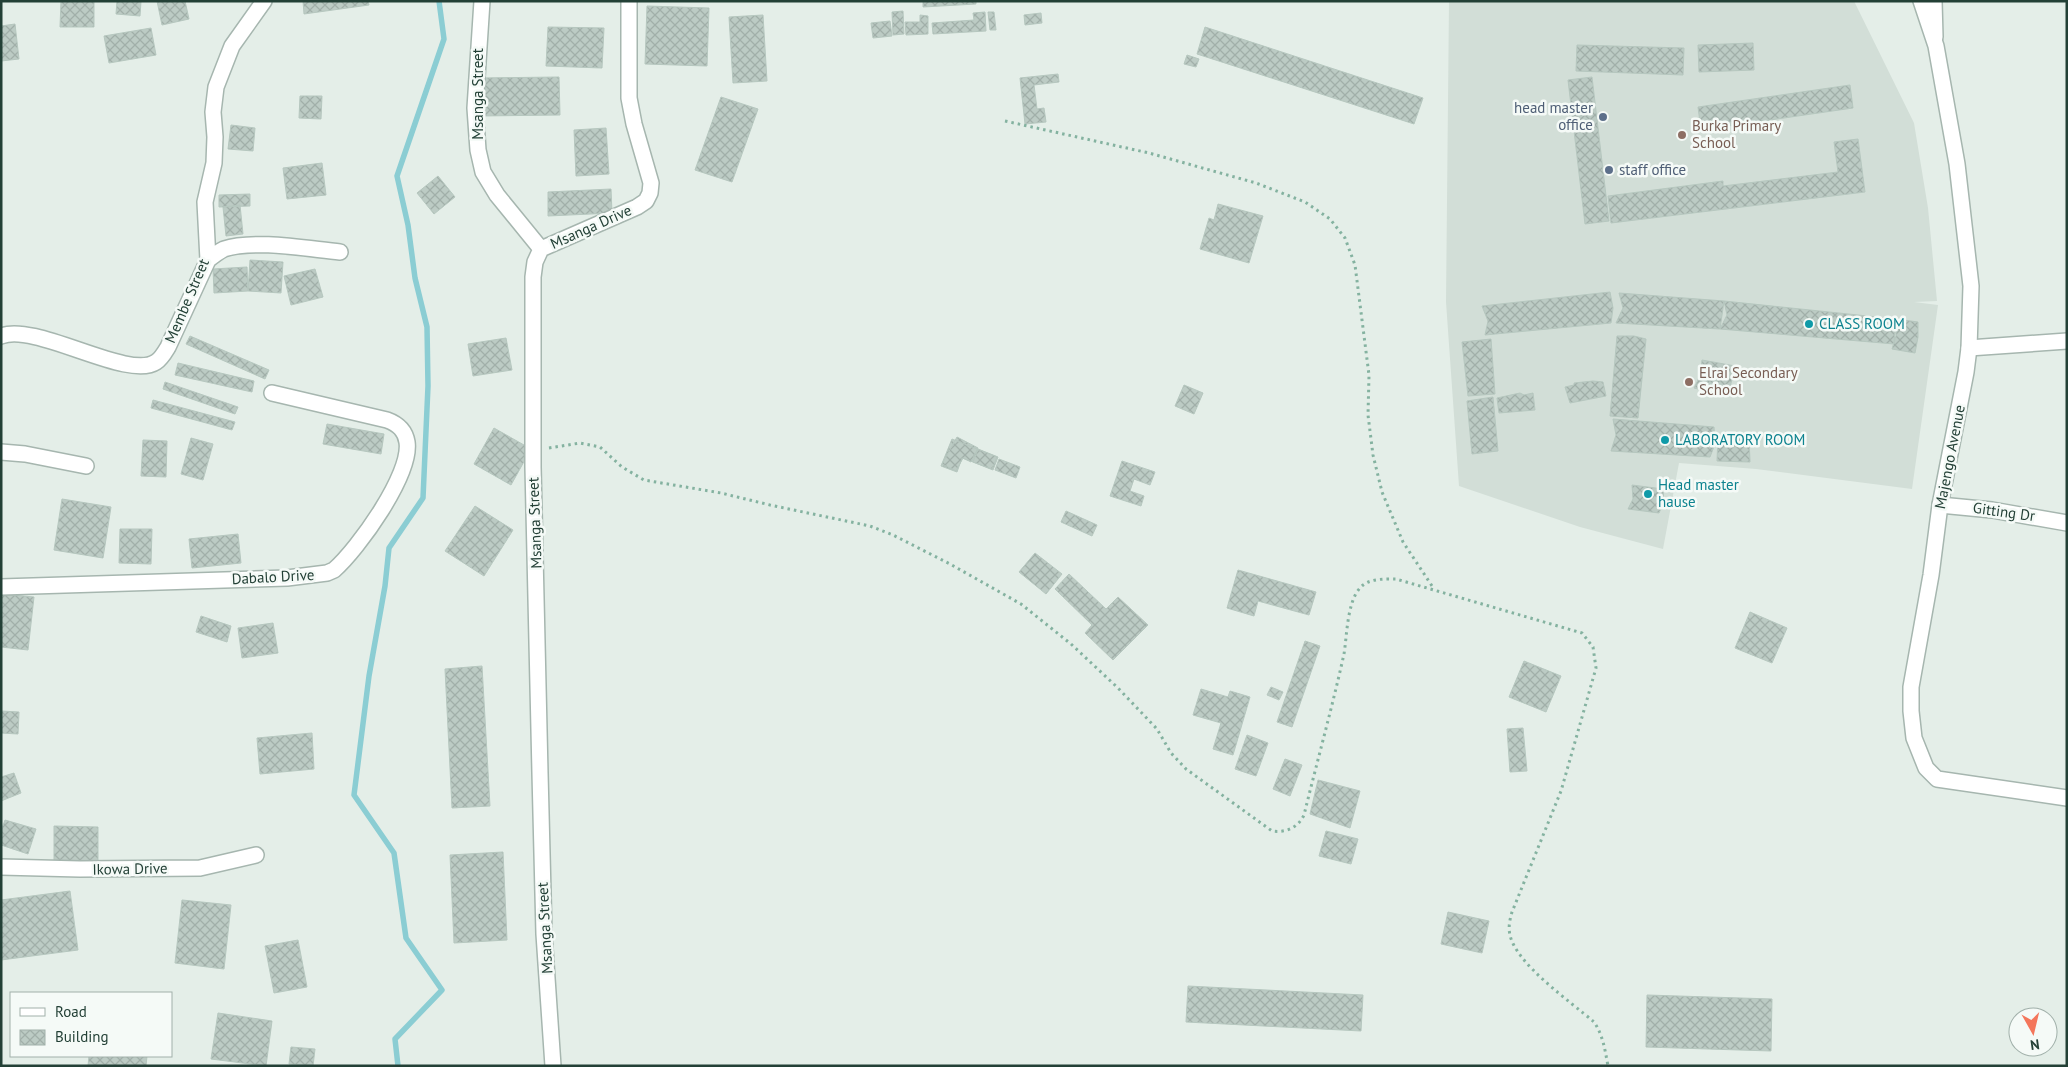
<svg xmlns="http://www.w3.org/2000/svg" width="2068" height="1067" viewBox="0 0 2068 1067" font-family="'PT Sans',sans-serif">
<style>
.built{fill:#d2ded7}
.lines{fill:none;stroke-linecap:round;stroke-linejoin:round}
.stream{stroke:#8bcdd3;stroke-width:5.5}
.building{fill:url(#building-cross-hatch);stroke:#b6c7bf}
.minor-casing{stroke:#a6b6af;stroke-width:18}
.tertiary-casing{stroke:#a6b6af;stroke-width:18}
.path{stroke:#84b2a0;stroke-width:3;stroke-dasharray:2.5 4;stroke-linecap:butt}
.minor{stroke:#fff;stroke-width:15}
.tertiary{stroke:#fff;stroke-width:15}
.service-dot{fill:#5c6f8a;stroke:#f5faf7;stroke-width:2}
.education-dot{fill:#8d6e63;stroke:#f5faf7;stroke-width:2}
.culture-dot{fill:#0f9aa8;stroke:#f5faf7;stroke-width:2}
.labels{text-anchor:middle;stroke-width:5;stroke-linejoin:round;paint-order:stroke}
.street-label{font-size:15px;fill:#234036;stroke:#f5faf7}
.service-label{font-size:15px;fill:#4e5e75;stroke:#f5faf7;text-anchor:end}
.education-label{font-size:15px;fill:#785e54;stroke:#f5faf7;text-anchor:start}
.culture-label{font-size:15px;fill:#0d838f;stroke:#f5faf7;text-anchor:start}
</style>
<defs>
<pattern id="building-cross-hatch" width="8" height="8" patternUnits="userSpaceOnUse" patternTransform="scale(1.25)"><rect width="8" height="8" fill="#bccbc4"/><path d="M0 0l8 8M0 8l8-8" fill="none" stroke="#a1afa9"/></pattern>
</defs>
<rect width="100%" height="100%" fill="#e4eee8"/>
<path class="built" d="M1449,1H1854L1914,123L1928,208L1937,301L1914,302L1938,305L1912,489L1756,469L1679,463L1663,549L1580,527L1459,486L1446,302Z"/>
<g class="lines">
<path class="stream" d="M398,1066L395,1039L442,990L406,938L394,853L354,795L369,676L385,586L389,548L423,498L428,386L427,327L415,278L408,225L397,176L444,39L439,1"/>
</g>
<path class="building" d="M61,1H94V27H60Z
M117,1H141L140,16L116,14Z
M157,1H185L189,19L162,25Z
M303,1H368L369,5L304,14Z
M923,1H976V4L923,7Z
M647,6L709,8L707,66L645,64Z
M903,11L904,34L893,35L892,12Z
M985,12L986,31L933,34L932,23L974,20L973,13Z
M988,12H994L996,30H990Z
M1041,13L1042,23L1025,25L1024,15Z
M763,15L767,81L733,83L729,17Z
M920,15L928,16V34L906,35L905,22H920Z
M890,21L892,36L873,38L871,23Z
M15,24L19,59L1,61V26Z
M548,27L604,28L602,68L546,66Z
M1205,27L1423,98L1414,124L1197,54Z
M151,28L156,55L109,63L104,36Z
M1753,43L1754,70L1699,72L1698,45Z
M1577,45L1684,48L1683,75L1576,71Z
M1187,55L1199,59L1196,67L1184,64Z
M1058,74L1059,82L1034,85L1037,109L1044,108L1046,122L1025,124L1020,78Z
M559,77L560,115L480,116L479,78Z
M1592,77L1609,221L1585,224L1568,80Z
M1850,85L1853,108L1701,130L1698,107Z
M300,96H322L321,119L299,118Z
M721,97L758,109L732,182L695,170Z
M231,125L255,128L253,151L228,149Z
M606,128L609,174L576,176L574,130Z
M1858,139L1865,192L1611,223L1608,196L1723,181V186L1838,172L1834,142Z
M322,163L326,195L287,199L283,168Z
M438,176L455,197L434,214L417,193Z
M611,189L612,213L548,216V192Z
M250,194V206L219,207V195Z
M1218,204L1263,216L1249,263L1200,249L1209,218L1214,220Z
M240,205L243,234L226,236L223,207Z
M250,260L283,262L281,293L248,291Z
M247,267L248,291L214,293L213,269Z
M315,269L323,297L291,305L284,276Z
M1610,292L1613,308L1611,323L1485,335L1488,321L1482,306Z
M1619,293L1724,301L1720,329L1616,323L1623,308Z
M1724,301L1896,319L1894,344L1720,329L1727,315Z
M1896,319L1918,322V337L1915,353L1892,349L1896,336Z
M190,336L269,370L265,379L186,344Z
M1617,336H1634L1646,339L1638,418L1610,416Z
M506,338L512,370L473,376L468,344Z
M1491,339L1495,394L1468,396L1462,342Z
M1702,360L1735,366L1728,396L1694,388L1700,376Z
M178,363L254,381L252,392L175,375Z
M1593,381L1603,382L1606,396L1570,403L1565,387L1574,385V383Z
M165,382L238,407L235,414L163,389Z
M1184,385L1203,393L1194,414L1175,406Z
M1520,393L1524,395L1533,393L1535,410L1499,413L1497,398Z
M1493,397L1498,451L1472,454L1467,401Z
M153,400L235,422L232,430L151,408Z
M1613,419L1714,427L1715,444L1710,457L1611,451L1616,435Z
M327,424L384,434L381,454L323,444Z
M494,428L531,449L511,485L474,464Z
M957,437L978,448L971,462L963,458L956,471L942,464Z
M1718,437L1749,438L1750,462L1717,461Z
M191,438L213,444L203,480L181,474Z
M952,439L997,457L992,469L962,458L957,472L941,466Z
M143,440L167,441L166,477L141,476Z
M978,449L998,457L993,470L973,462Z
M999,459L1020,467L1016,478L995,470Z
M1122,461L1155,472L1150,485L1134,479L1130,491L1144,496L1141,506L1110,496Z
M1632,485L1663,489L1664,502L1659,513L1628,509L1633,499Z
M62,499L111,507L103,558L54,550Z
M475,506L513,530L484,576L445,551Z
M1066,511L1097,525L1092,536L1061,522Z
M120,529H152L151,564L119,563Z
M238,534L241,563L192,568L189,539Z
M1035,553L1062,574L1046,594L1019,572Z
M1238,570L1316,592L1309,615L1258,601L1254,616L1227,608Z
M1069,574L1106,609L1118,597L1148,625L1113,660L1085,633L1092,625L1055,589Z
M1,594L34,597L28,650L1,647Z
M1750,612L1787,628L1772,663L1735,648Z
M201,616L231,626L227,642L196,632Z
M273,623L278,653L242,658L238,628Z
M1305,641L1320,646L1292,727L1277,722Z
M1524,661L1561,676L1546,712L1509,697Z
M482,666L490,806L452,808L445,669Z
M1271,687L1283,692L1279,700L1267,695Z
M1201,689L1228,697L1230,691L1250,697L1233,755L1213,749L1221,723L1193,715Z
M1,711L19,712L18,734L1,733Z
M1523,728L1527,771L1510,772L1507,729Z
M312,733L314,769L260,774L257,738Z
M1247,735L1268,743L1256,776L1235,769Z
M1285,759L1302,765L1290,796L1273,789Z
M14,773L21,793L1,801V777Z
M1318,780L1360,791L1350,828L1310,814Z
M5,820L36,829L28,854L1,845V831Z
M54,826L98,827V861H54Z
M1326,831L1358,839L1351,864L1319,856Z
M503,852L507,940L454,943L450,855Z
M70,891L78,950L1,960V900Z
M182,900L231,905L224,969L175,963Z
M1448,912L1489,921L1482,953L1441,944Z
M298,940L307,987L274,993L265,946Z
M1188,986L1363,995L1361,1031L1186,1022Z
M1647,995L1772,999L1771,1051L1646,1047Z
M218,1013L272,1021L266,1066L211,1059Z
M291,1047L315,1049L313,1066L289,1064Z
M89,1056H147L146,1066H88Z"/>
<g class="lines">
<g class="minor-casing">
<path id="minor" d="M482,1L475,108L478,150L483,172L497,195L541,249
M1934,1L1935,37
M541,249L535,262L533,277V467L540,773L544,934L553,1066
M541,249L637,207L646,201L650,193L651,183L634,124L629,98V1
M208,260C213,256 218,252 224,249C254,239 308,249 340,252
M1,336C36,322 128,381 156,362C161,359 165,352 168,347L208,260L205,202L214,163L215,137L213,112L216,87L232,46L264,1
M1969,348L2067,341
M1,452L25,454L86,466
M1940,505L1992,510L2067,523
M1,587L287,578L327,573L334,570C358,549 412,474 407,442C405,430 398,424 387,420L272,393
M1,867L80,869L200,868L256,855"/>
</g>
<g class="tertiary-casing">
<path id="tertiary" d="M1921,1L1936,46L1957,164L1971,286L1969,348L1966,372L1940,505L1931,575L1911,687V711L1914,738L1926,768L1937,779L2067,798"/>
</g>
<path class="path" d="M1005,121L1149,153L1256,183L1305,202L1330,219L1345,238L1355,265L1369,375L1368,415L1373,455L1382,492L1403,542L1434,589
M549,448L580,443L600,447L622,467L644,480L721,493L770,505L870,526L893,535L950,564L1021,604L1071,644L1118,688L1157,729L1171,753L1186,769L1272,831C1285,833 1298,828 1304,815C1317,762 1332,708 1344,654C1347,636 1347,602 1360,588C1368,578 1385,579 1396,579L1582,633L1593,647L1596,668L1561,791L1512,912C1510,919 1508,927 1510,935C1516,964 1571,1002 1594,1022C1603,1035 1605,1050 1608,1066"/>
<use href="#minor" class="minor"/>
<use href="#tertiary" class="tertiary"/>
</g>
<g class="service-dot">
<circle cx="1603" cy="117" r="5"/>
<circle cx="1609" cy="170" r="5"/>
</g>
<g class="education-dot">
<circle cx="1682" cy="135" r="5"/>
<circle cx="1689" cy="382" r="5"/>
</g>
<g class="culture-dot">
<circle cx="1809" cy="324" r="5"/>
<circle cx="1665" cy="440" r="5"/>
<circle cx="1648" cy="494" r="5"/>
</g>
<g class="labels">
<g class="street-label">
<text transform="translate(478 94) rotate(-90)" y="5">Msanga Street</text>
<text transform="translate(591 227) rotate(-24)" y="5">Msanga Drive</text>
<text transform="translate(187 301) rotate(-67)" y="5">Membe Street</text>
<text transform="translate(1950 457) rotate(-79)" y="5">Majengo Avenue</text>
<text transform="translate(2004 512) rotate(8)" y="5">Gitting Dr</text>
<text transform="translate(535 523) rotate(-92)" y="5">Msanga Street</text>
<text transform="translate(273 577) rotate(-3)" y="5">Dabalo Drive</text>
<text transform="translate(130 869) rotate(-1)" y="5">Ikowa Drive</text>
<text transform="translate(545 928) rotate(-93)" y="5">Msanga Street</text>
</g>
<g class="service-label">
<text x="1593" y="113">head master<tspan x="1593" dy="17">office</tspan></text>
<text x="1619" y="175" text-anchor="start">staff office</text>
</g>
<g class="education-label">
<text x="1692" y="131">Burka Primary<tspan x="1692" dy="17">School</tspan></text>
<text x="1699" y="378">Elrai Secondary<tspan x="1699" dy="17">School</tspan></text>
</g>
<g class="culture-label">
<text x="1819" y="329">CLASS ROOM</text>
<text x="1675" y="445">LABORATORY ROOM</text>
<text x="1658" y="490">Head master<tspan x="1658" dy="17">hause</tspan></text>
</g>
</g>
<rect width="2068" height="1067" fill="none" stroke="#234036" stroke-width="5"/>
<rect x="10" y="992" width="162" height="65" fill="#f5faf7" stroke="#a1b0aa"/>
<rect x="20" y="1008" width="25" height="8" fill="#ffffff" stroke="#a1b0aa"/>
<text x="55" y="1017" font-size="15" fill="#234036">Road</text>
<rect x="20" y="1030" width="25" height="15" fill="url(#building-cross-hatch)" stroke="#a1b0aa"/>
<text x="55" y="1042" font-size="15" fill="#234036">Building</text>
<g transform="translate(2033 1032) rotate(172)"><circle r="24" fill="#f5faf7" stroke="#a1b0aa"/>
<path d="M0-4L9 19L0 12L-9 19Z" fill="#f4765b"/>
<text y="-8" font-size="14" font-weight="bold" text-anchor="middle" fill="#234036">N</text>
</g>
</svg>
